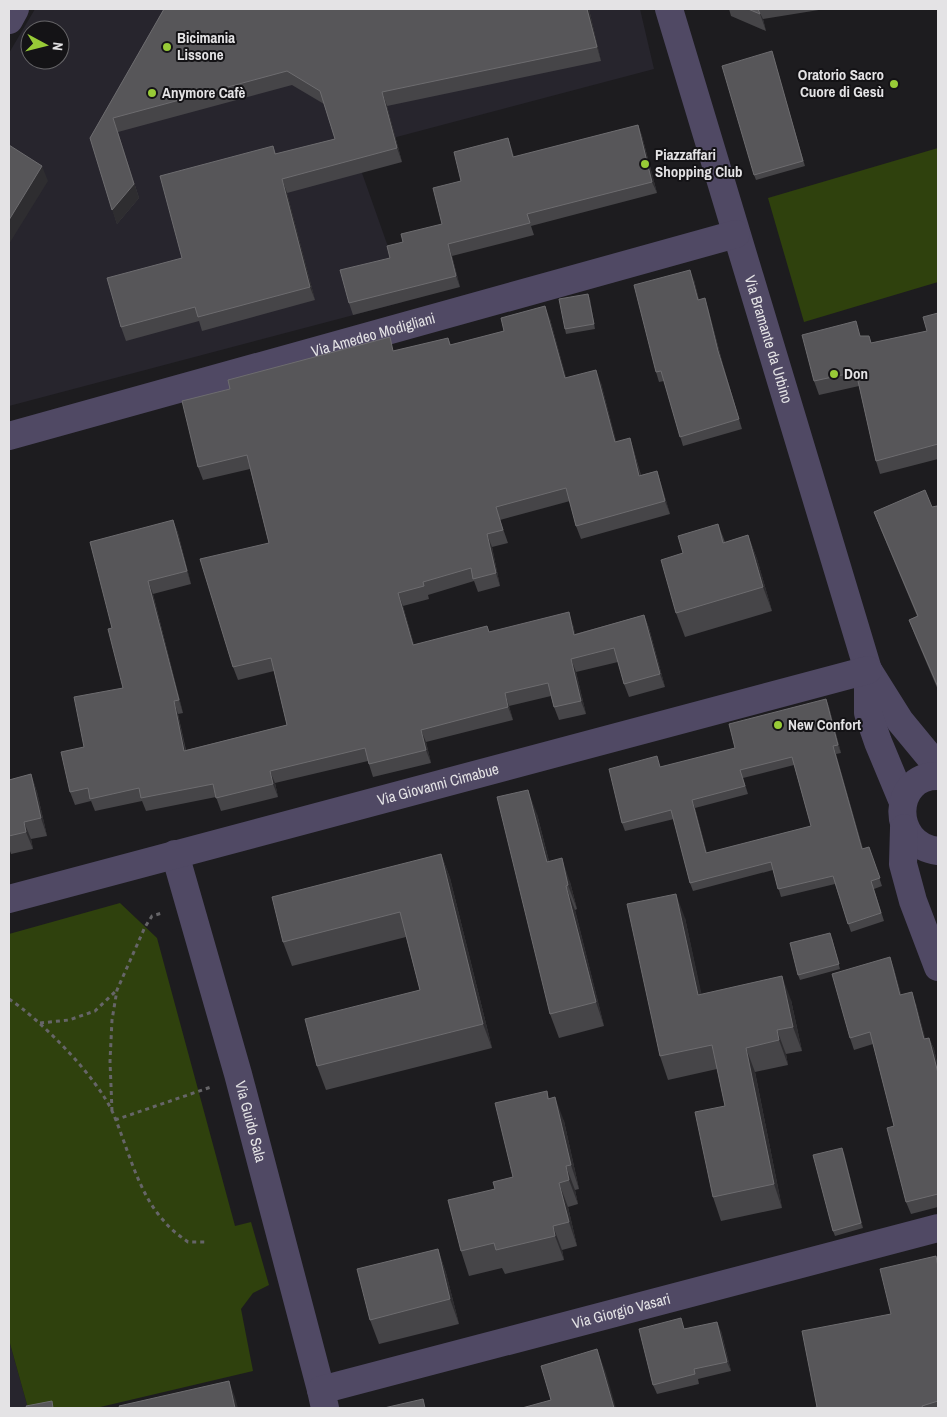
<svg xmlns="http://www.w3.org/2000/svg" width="947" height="1417" viewBox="0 0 947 1417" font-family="'Archivo Narrow',sans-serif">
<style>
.built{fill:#27252d;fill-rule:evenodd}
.green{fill:#2f410d}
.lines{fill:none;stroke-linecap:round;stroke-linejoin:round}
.path{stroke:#666568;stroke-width:3;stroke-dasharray:4 4;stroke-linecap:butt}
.minor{stroke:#504964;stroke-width:28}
.wall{fill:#464548;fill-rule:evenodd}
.shaded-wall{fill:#2e2d30}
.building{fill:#575659;stroke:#6d6c6f;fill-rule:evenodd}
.poi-dot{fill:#98cb37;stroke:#141316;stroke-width:2}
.labels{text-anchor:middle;stroke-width:4;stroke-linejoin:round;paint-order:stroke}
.poi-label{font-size:15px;font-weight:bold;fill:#e4e3e5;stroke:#141316;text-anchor:start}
.street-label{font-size:15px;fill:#e4e3e5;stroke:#141316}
</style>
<rect width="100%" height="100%" fill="#1d1c1f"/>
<path class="built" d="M35,9H640L654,69L355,148L362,173L392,258L403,302L9,406V53ZM30,30H60V60H30Z
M9,1340L28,1408H9Z"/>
<path class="green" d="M938,148V282L804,322L768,198Z
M120,903L157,938L235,1226L251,1222L269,1285L253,1293L241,1309L253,1371L96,1408H28L9,1340V934Z"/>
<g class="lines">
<path class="path" d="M9,999C41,1020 97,1077 113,1113C128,1148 138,1194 165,1222C171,1230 180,1236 188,1242H206
M40,1023L69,1020L95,1011L117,990
M112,1111L110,1061L112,1020L117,990L145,927L152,916L162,913
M115,1120L211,1087"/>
<g class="minor">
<path id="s1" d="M669,9L868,670L900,721L938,767"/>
<path d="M9,20L15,9"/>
<path id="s2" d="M9,436L736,234"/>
<path d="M868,670V713L878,742L903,802"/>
<path d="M938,776C892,775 889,845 938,851"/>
<path d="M904,828L903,864L913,901L938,967"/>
<path id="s3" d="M175,854L238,1074L321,1390"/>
<path id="s4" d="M9,899L868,670"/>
<path id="s5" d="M325,1408L321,1390L938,1228"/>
</g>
</g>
<path class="wall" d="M164,9H589L601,61L387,106L402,162L287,193L315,300L202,331L199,321L126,341L121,327L182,258L273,146L276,154L335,139L324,104L292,85L118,132L139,198L117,224L90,138Z
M729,9H825L763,19L766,31L731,16Z
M773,56L805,166L756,180L754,175Z
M638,125L642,136L657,193L531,226L534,235L452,256L460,287L353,315L349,303L390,258L403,242L442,224L461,181L508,138L514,157Z
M694,280L699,300L708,308L722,361L742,429L683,446L664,381L659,382L656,372Z
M588,294L590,299L595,329L566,334L565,329Z
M938,313V459L880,474L876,461L859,386L819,395L814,381L871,343L927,331Z
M550,319L566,378L601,383L616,442L630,438L634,451L641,475L657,471L661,484L670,514L581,539L576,526L570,501L500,520L508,543L492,547L500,586L478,592L474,581L428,595L429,599L403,606L414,645L487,626L489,632L573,625L575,634L644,615L649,628L665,687L629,697L624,684L618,662L576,672L586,714L559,720L554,707L551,696L509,706L513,720L426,742L431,763L373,777L368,761L275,783L278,797L221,811L216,797L146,811L142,801L95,811L91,801L75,805L70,792L84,747L123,688L112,628L173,520L178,533L191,584L153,594L183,713L178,714L186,750L287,725L274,671L238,680L233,667L269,543L250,469L203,480L198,467L394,351L448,338L451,345Z
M932,507L938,509V690L916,638L909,620L917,616L881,530L874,512Z
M718,524L725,542L748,535L757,559L772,611L685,637L676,613L683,553Z
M826,699L829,707L841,753L836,754L863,849L869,847L882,886L874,889L884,921L851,932L835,884L781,897L773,870L693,891L690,883L674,819L625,831L622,823L661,767L735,748ZM794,765L811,826L707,853L695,808L748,794L743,778Z
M31,774L37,792L47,836L31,839L33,849L11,854L9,848V780Z
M537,814L549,861L570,882L577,909L575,910L604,1026L559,1038L550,1014Z
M441,854L450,878L492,1048L326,1090L317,1066L420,990L406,937L292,966L283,942Z
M685,918L701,994L791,1000L802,1051L786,1054L788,1065L755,1072L782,1208L721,1221L713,1197L725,1106L717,1069L668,1080L660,1056Z
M832,938L840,969L800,980L798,975Z
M890,957L894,969L901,995L916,1004L925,1039L929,1038L934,1049L938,1067V1207L911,1214L906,1202L894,1126L873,1044L854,1050L850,1038Z
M547,1091L549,1099L564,1121L579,1189L575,1190L578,1204L568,1207L577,1246L562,1250L564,1260L505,1274L502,1268L469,1276L461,1251L495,1189L513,1177Z
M844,1153L863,1228L835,1236L833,1231Z
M438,1249L446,1273L459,1324L379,1344L370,1320Z
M938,1267V1408H813L817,1407L891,1314Z
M685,1329L721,1331L731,1371L698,1379L699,1384L657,1394L653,1385Z"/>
<path class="shaded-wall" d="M587,9H589L601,61L597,47Z
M758,9L763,19L766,31L760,14Z
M382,92L387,106L402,162L397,148Z
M113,118L139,198L117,224L112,210Z
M638,125L642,136L657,193L652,182Z
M508,138L512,149L517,169L513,157Z
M42,166L48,181L9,244V220Z
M282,179L287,193L315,300L310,287Z
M448,244L452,256L460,287L456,276Z
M690,270L694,280L701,310L698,300Z
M588,294L590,299L595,329Z
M705,298L708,308L722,361L742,429L718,351Z
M545,306L550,319L570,391L565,378Z
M596,370L601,383L620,455L615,442Z
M630,438L634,451L644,489L639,476Z
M657,471L661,484L670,514L665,501Z
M173,520L178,533L191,584L187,571Z
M487,534L492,547L500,586L496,573Z
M748,535L757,559L772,611L763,587Z
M148,581L153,594L183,713L179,700Z
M398,593L403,606L418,658L413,645Z
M569,612L573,625L579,647L574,635Z
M644,615L649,628L665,687L660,674Z
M571,659L576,672L586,714L581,701Z
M505,693L509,706L513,720L508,707Z
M826,699L829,707L841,753L838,745Z
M174,701L178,714L188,763L184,751Z
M421,730L426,742L431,763L426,750Z
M833,746L836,754L865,857L862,849Z
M270,771L275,783L278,797L273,784Z
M31,774L37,792L47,836L41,818Z
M528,790L537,814L555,886L547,862Z
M692,800L695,808L709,861L706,853Z
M24,822L31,839L33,849L26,832Z
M441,854L450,878L492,1048L483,1024Z
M562,858L570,882L577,909L568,885Z
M566,886L575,910L604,1026L596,1002Z
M676,894L685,918L707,1019L698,995Z
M890,957L894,969L905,1007L900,995Z
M782,976L791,1000L802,1051L793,1027Z
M912,992L916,1004L929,1051L924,1039Z
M777,1030L786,1054L788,1065L779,1040Z
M929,1038L934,1049L938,1067V1073Z
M746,1048L755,1072L782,1208L774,1184Z
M555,1097L564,1121L579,1189L571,1165Z
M842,1148L844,1153L863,1228L861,1223Z
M566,1166L575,1190L578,1204L569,1180Z
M559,1183L568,1207L577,1246L569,1222Z
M553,1226L562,1250L564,1260L555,1236Z
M438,1249L446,1273L459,1324L450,1299Z
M717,1322L721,1331L731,1371L727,1362Z
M597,1349L606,1373L616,1408H614Z
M229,1381L235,1397L238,1408H235Z"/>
<path class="building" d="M164,9H587L597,47L382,92L397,148L282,179L310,287L198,317L195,307L121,327L107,278L182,258L160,176L273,146L275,154L335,139L320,91L287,71L113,118L134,184L112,210L90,138Z
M748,9H758L760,14Z
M772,51L803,161L754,175L722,66Z
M638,125L652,182L527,214L530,223L448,244L456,276L349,303L340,270L390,258L387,246L403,242L401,234L442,224L433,188L461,181L454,152L508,138L513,157Z
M9,145L42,166L9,220Z
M690,270L698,300L705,298L718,351L739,419L680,437L661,371L656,372L634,285Z
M588,294L594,324L565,329L559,299Z
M545,306L565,378L596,370L615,442L630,438L639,476L657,471L665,501L576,526L566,488L496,507L503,530L487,534L496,573L473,579L471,568L423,582L424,586L398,593L413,645L487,626L489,632L569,612L574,635L644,615L660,674L624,684L614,648L571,659L581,701L554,707L548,683L505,693L508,707L421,730L426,750L369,764L365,748L270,771L273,784L216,798L213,784L141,798L139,788L90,799L88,788L70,792L61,752L84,747L74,697L123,688L108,629L112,628L90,542L173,520L187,571L148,581L179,700L174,701L184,751L287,725L271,658L233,667L200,559L269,543L247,455L198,467L182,401L230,389L228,380L390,337L393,351L448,338L450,345L504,331L501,318Z
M938,313V444L876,461L856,372L814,381L802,335L856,321L860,336H869L871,343L927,331L923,317Z
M925,490L932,507L937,506L938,509V687L909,620L918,616L874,512Z
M718,524L723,543L748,535L763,587L676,613L661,560L683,553L678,536Z
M826,699L838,745L833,746L862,849L869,847L880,878L871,881L881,913L848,924L833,876L778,889L771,862L690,883L671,810L622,823L609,769L657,756L660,767L735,748L729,724ZM792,757L811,826L706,853L692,800L745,786L740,770Z
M31,774L41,818L24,822L26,832L9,836V780Z
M528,790L547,862L562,858L568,885L566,886L596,1002L550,1014L497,797Z
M441,854L483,1024L317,1066L305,1019L420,990L400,912L283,942L272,897Z
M676,894L698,995L782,976L793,1027L777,1030L779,1040L746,1048L774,1184L713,1197L695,1112L725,1106L712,1045L660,1056L627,904Z
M830,933L839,964L798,975L790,943Z
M890,957L900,995L912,992L924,1039L929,1038L938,1073V1194L906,1202L887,1128L894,1126L870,1032L850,1038L832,974Z
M547,1091L548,1099L555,1097L571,1165L566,1166L569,1180L559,1183L569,1222L553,1226L555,1236L496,1250L494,1243L461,1251L448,1200L495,1189L493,1182L513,1177L495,1103Z
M842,1148L861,1223L833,1231L813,1155Z
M438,1249L450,1299L370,1320L357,1269Z
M936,1256L938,1267V1401L922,1406L923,1408H813L817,1407L802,1331L891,1314L880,1269Z
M681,1318L684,1329L717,1322L727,1362L694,1369L695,1374L653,1385L639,1329Z
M597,1349L614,1408H522L551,1400L541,1366Z
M229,1381L235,1408H120L119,1406Z
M423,1399L425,1408H384Z
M52,1401L53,1408H27L26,1406Z"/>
<g class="poi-dot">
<circle cx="167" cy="47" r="5"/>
<circle cx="894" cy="84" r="5"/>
<circle cx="152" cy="93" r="5"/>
<circle cx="645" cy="164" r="5"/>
<circle cx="834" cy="374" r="5"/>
<circle cx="778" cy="725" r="5"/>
</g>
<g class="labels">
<g class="poi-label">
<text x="177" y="43">Bicimania<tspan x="177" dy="17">Lissone</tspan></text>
<text x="884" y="80" text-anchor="end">Oratorio Sacro<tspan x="884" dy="17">Cuore di Gesù</tspan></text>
<text x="162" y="98">Anymore Cafè</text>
<text x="655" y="160">Piazzaffari<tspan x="655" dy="17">Shopping Club</tspan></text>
<text x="844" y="379">Don</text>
<text x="788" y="730">New Confort</text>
</g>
<g class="street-label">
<text dy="5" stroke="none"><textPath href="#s2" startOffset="378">Via Amedeo Modigliani</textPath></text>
<text dy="5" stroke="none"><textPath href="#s1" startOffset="345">Via Bramante da Urbino</textPath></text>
<text dy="5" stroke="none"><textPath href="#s4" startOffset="444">Via Giovanni Cimabue</textPath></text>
<text dy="5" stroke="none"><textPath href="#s3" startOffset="278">Via Guido Sala</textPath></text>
<text dy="5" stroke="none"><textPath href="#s5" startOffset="329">Via Giorgio Vasari</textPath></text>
</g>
</g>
<rect width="947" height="1417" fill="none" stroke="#e4e3e5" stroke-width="20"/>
<g transform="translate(45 45) rotate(97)"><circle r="24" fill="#141316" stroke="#676669"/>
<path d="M0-4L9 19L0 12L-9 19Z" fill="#98cb37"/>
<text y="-8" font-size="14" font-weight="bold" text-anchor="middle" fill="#e4e3e5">N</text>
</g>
</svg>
